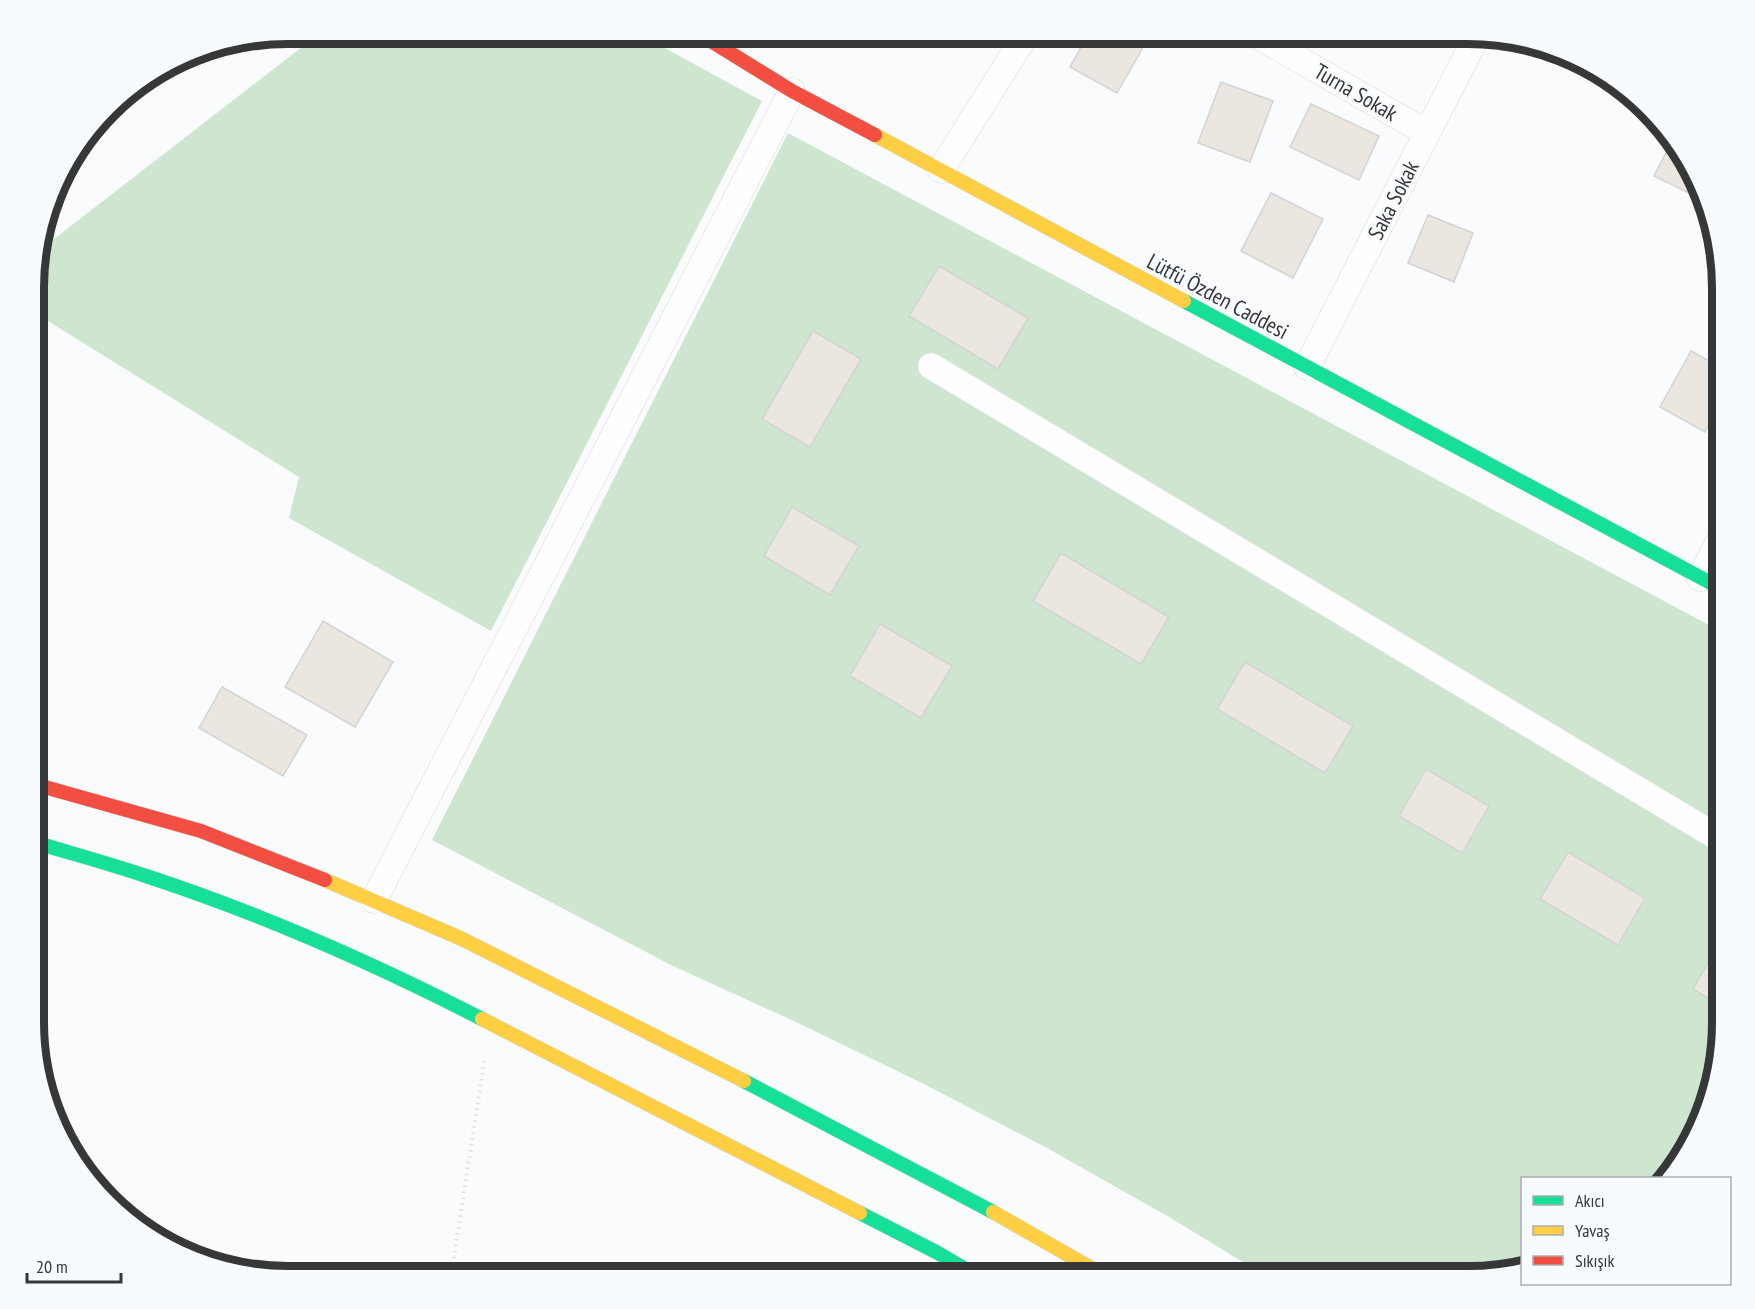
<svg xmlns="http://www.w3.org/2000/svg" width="1755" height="1309" viewBox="0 0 1755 1309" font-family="'PT Sans Narrow',sans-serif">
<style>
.green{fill:#cee6cf}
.building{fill:#ebe6e0;stroke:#d2d3d4;stroke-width:1.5}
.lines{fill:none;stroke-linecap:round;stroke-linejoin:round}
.street-casing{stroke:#d6d7d9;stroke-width:27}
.fast-casing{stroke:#d6d7d9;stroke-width:15}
.slow-casing{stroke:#d6d7d9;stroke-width:15}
.jam-casing{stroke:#d6d7d9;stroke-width:15}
.path{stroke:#e0e0e0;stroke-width:4;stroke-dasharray:1.5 4.5;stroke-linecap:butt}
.street{stroke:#fefeff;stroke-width:26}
.fast{stroke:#16e098;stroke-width:14}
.slow{stroke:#ffcf43;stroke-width:14}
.jam{stroke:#f24e42;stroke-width:14}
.labels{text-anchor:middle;stroke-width:6;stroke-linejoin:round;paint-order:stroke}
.street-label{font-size:22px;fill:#363738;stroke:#f8fbfe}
.rim{fill:none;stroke:#363738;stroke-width:8}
</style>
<rect width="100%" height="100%" fill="#f9fbfd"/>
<path class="green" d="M320,33H637L762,101L491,631L289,518L299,477L35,313L36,253Z
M788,133L1722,632L1721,1038L1702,1119L1665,1178H1522V1263L1467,1276H1266L1169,1217L1047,1148L924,1084L798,1023L671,965L432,840Z"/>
<path class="building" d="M1089,33H1127L1145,44L1117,93L1070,67Z
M1221,82L1273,101L1250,162L1198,143Z
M1311,104L1379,136L1359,180L1290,147Z
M1671,143L1696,175L1700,191L1697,197L1654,176Z
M1271,193L1323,219L1293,278L1241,251Z
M1428,215L1473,233L1454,282L1408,263Z
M939,266L1028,318L998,369L909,316Z
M813,331L861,359L810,447L762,419Z
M1691,351L1722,368V401L1705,432L1660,407Z
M792,507L859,546L830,595L764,556Z
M1061,553L1169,617L1141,664L1033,601Z
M323,621L393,662L355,727L285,687Z
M880,624L952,666L921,718L850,676Z
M1245,662L1353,726L1325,773L1217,709Z
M222,687L307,735L283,776L199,728Z
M1426,769L1489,806L1462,853L1399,816Z
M1568,852L1645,898L1618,945L1540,899Z
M1720,942L1721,943V1006L1693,989Z"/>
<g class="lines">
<g class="street-casing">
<path id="street" d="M1253,33L1427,133
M941,170L1027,33
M931,366L1722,840
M1307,367L1478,34
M1700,578L1722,536
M374,900L792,91"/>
</g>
<g class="fast-casing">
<path id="fast" d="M103,116L158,74
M1184,301L1722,589
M34,842C70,853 107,863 143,875C260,913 373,963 482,1019
M744,1081L993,1212
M860,1213L938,1253L977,1276"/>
</g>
<g class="slow-casing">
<path id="slow" d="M875,135L1184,301
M325,880L460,938L744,1081
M482,1019L860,1213
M993,1212L1105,1276"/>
</g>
<g class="jam-casing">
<path id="jam" d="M698,33L792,91L875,135
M34,784L201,831L325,880"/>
</g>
<path class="path" d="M451,1276L485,1057"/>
<use href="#street" class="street"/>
<use href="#fast" class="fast"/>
<use href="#slow" class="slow"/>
<use href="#jam" class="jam"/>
</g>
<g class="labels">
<g class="street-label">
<text transform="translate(1356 92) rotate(30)" y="8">Turna Sokak</text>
<text transform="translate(1393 200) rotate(-63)" y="8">Saka Sokak</text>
<text transform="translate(1218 296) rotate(28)" y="8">Lütfü Özden Caddesi</text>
</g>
</g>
<path d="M0 0H1755V1309H0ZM288 44H1468A244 244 0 0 1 1712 288V1022A244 244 0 0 1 1468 1266H288A244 244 0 0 1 44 1022V288A244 244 0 0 1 288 44Z" fill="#f8fbfe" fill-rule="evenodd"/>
<path class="rim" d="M288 44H1468A244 244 0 0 1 1712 288V1022A244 244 0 0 1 1468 1266H288A244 244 0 0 1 44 1022V288A244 244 0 0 1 288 44Z"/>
<rect x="1521" y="1177" width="210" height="108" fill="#f8fbfe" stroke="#aaadaf" stroke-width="1.5"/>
<rect x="1533" y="1196" width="30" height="9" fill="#16e098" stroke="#aaadaf" stroke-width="1.5"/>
<text x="1575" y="1207" font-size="18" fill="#363738">Akıcı</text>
<rect x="1533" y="1226" width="30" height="9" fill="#ffcf43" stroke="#aaadaf" stroke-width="1.5"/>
<text x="1575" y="1237" font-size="18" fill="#363738">Yavaş</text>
<rect x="1533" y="1256" width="30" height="9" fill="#f24e42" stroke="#aaadaf" stroke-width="1.5"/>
<text x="1575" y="1267" font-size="18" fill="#363738">Sıkışık</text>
<path d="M27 1273v9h94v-9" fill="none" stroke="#363738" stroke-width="3"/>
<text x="36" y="1273" font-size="18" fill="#363738" stroke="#f8fbfe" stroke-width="4.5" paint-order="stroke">20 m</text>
</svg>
